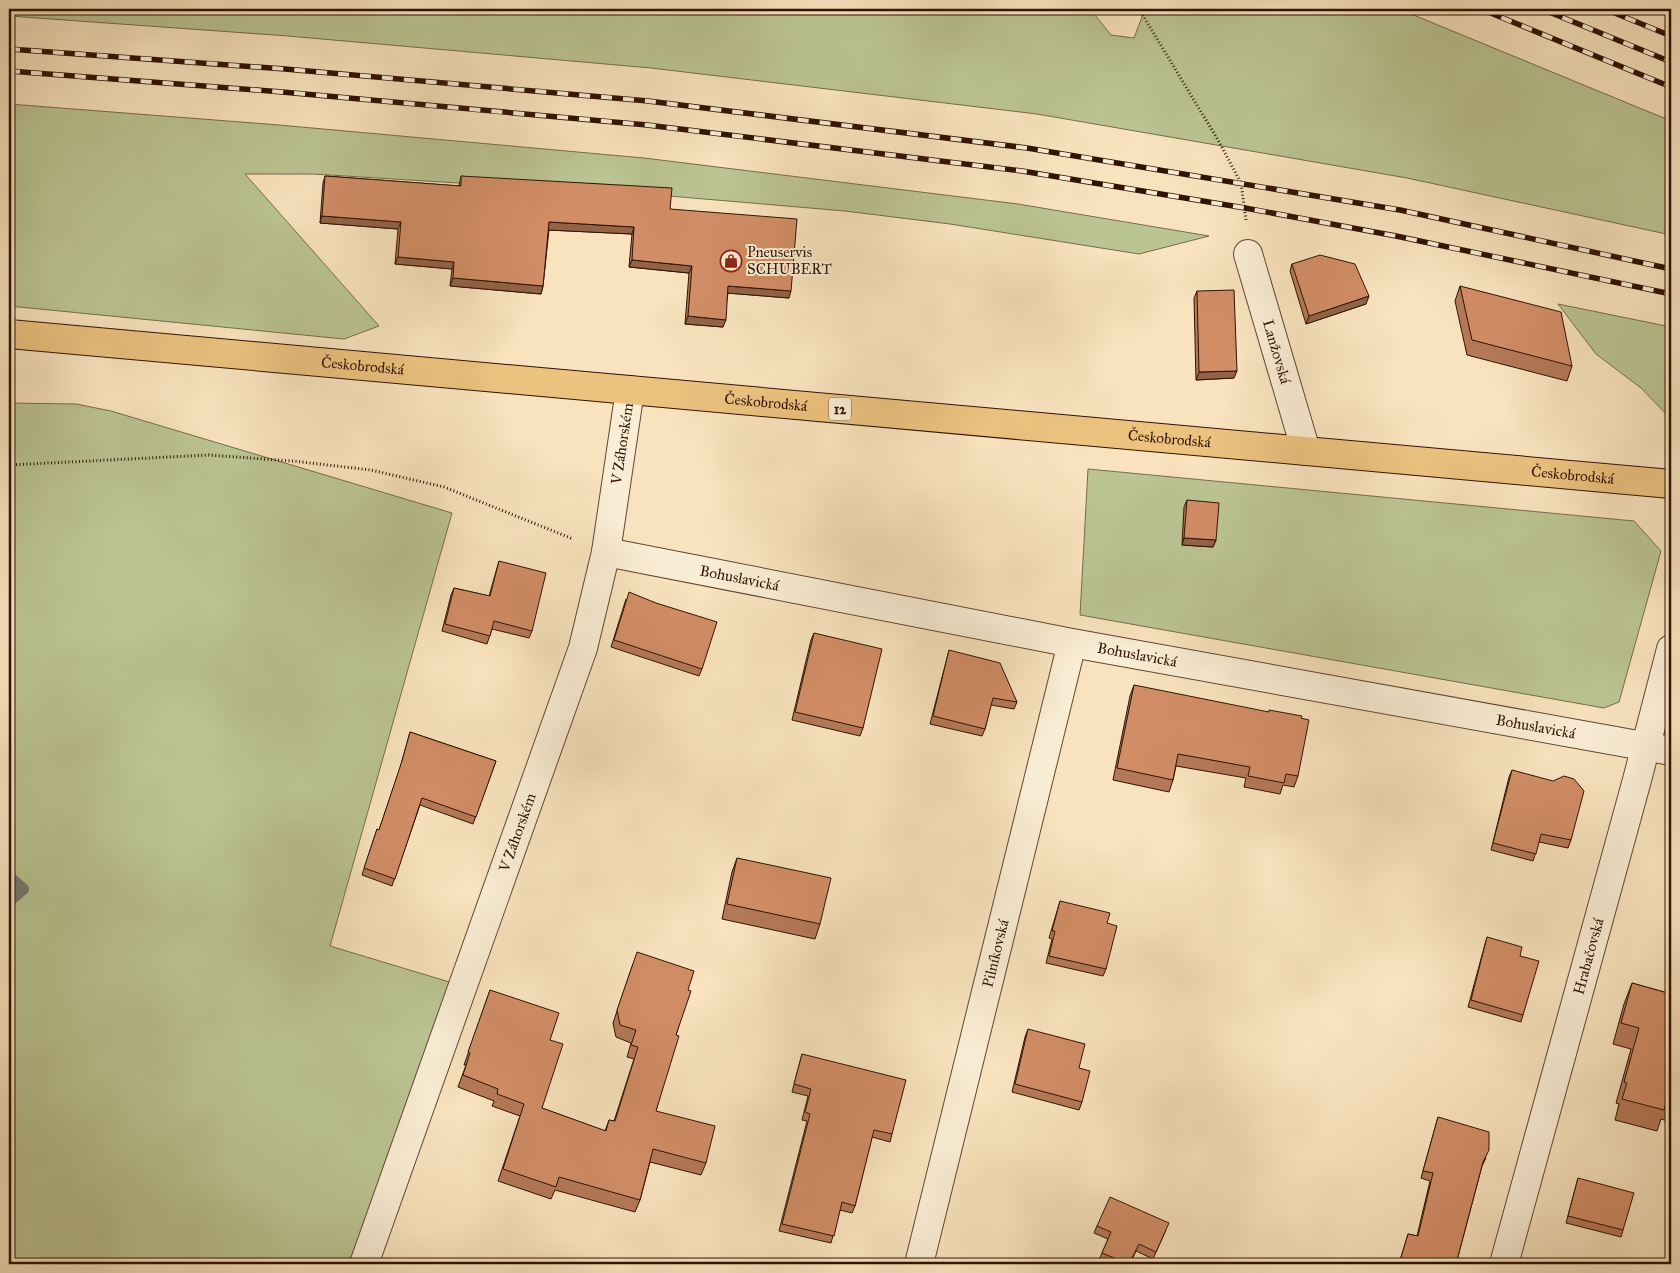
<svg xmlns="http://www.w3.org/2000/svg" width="1680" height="1273" viewBox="0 0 1680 1273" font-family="'IM FELL Great Primer',serif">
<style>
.green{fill:#bbc493;stroke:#766b4c}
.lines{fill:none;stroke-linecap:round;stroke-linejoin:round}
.stream{stroke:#737971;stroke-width:12}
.minor-casing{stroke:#624632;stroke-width:30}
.major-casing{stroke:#301204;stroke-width:30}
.path{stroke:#301204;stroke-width:3;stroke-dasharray:1 2.5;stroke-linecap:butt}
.minor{stroke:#faedd5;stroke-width:28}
.major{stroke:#ecc27f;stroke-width:28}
.rail-casing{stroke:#301204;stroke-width:5.5}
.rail{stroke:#faedd5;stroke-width:4;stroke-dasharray:11;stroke-linecap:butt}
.wall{fill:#b47958;stroke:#301204}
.shaded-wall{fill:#926347;stroke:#301204}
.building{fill:#d18d66;stroke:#301204}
.labels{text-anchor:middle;stroke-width:4;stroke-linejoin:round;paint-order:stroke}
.shield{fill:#faedd5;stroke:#6d5443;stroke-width:1}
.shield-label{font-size:14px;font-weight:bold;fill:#301204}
.poi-label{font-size:15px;fill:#301204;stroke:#faedd5;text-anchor:start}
.street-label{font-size:15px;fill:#301204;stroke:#faedd5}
</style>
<rect width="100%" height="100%" fill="#f8e3be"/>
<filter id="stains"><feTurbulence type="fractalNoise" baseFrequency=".004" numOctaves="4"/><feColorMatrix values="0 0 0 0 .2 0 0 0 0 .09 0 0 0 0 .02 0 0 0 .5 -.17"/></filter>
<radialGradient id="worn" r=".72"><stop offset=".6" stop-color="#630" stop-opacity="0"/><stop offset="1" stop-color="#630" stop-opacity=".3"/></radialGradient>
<path class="green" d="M9,9H1090L1111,35L1134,38L1145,9H1399L1671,121V235L1407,178L1037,114L651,68L288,36L9,16Z
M9,104L279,125L644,158L1018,204L1209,236L1139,254L950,224L845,211L669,196L313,174H245L379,326L344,339L9,306Z
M1558,304L1671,327V419L1641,388L1596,354Z
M9,403L76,404L111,411L452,513L330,946L456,984L363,1264H9Z
M1088,469L1634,521L1661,551L1619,702L1604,708L1080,615Z"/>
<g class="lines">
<path class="stream" d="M9,877L23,889L9,901"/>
<g class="minor-casing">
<g id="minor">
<path id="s1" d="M1248,254L1306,451"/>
<path id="s2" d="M606,552L1072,643L1671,751"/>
<path id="s3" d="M364,1264L583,648L606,552L630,390"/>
<path id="s4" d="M919,1264L1072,643"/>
<path id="s5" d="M1504,1264L1637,780L1671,649"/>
</g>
</g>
<g class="major-casing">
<g id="major">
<path id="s6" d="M9,334L1671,484"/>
</g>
</g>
<path class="path" d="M1139,9L1218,140L1241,183L1246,220
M9,465L209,455L293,461L371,470L444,487L573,539"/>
<use href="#minor" class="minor"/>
<use href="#major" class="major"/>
<g class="rail-casing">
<path id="rail" d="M1481,9L1671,87
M1542,9L1671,62
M1605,9L1671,36
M9,49L285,69L648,101L1027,148L1400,210L1671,269
M9,71L282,92L647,125L1022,171L1245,208L1396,236L1671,294"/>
</g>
<use href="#rail" class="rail"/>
</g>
<path class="wall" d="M325,176L459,186L461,176L670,209L789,298L728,293L723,327L685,324L689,273L629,267L632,234L549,230L543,286L541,294L450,286L452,269L395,264L398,229L320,223L323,183Z
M1292,264L1366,304L1306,324L1290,271Z
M1460,286L1572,366L1567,381L1467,355L1455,301Z
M1197,291L1234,378L1196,380L1194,298Z
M1187,500L1216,540L1213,547L1182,545L1184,507Z
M499,561L532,631L529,638L492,629L487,644L442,631L451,595L454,588L489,596Z
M626,599L702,669L699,676L611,647Z
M814,633L863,728L860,736L792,720L811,640Z
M949,650L1017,702L1014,709L991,705L985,729L982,736L930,724L947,658Z
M1134,685L1298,776L1294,787L1283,785L1280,794L1244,787L1246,778L1176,766L1173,780L1169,792L1113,780L1130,696Z
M410,732L496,761L473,824L420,805L392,886L362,875L377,829L379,830L400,768Z
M1512,770L1571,840L1568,848L1539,842L1533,861L1491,850L1509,777Z
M737,858L820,924L815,939L722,919L732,872Z
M1060,901L1107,923L1106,969L1103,976L1046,963L1052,939L1049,938Z
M1487,937L1520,956L1523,1015L1521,1022L1468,1007L1485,944Z
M633,964L688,990L656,1111L706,1163L701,1175L650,1162L640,1200L635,1212L555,1190L551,1199L498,1181L520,1116L492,1106L494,1101L458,1087L466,1065H464L490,990L550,1040L542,1108L605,1131L609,1120L614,1121L634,1059L627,1057L631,1043L616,1037L613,1023Z
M1632,983L1671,994V1122L1661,1119L1657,1131L1615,1120L1619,1104L1616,1103L1631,1049L1613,1044L1624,1004Z
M1028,1029L1082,1102L1079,1110L1012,1092L1025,1037Z
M802,1054L892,1134L890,1142L872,1137L855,1206L852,1213L840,1210L831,1243L779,1231L807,1121L802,1120L808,1096L792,1092Z
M1438,1117L1486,1158L1482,1166L1456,1264H1399L1408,1234L1417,1236L1430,1181L1421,1178Z
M1578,1178L1623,1230L1621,1237L1566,1223Z
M1097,1226L1166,1230L1153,1259L1136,1251L1130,1264H1108L1099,1260L1108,1239L1094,1233Z"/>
<path class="shaded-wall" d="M322,216L401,222L398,229L320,223Z
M549,222L634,227L632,234L547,230Z
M398,257L454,262L452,269L395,264Z
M632,260L692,266L689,273L629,267Z
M453,278L543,286L541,294L450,286Z
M728,286L791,291L789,298L726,293Z
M1369,296L1366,304L1306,324L1309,316Z
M688,316L726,320L723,327L685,324Z
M1237,371L1234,378L1196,380L1199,372Z
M1184,538L1216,540L1213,547L1182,545Z"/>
<path class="building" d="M325,176L461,186V176L672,188L670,209L797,219L791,291L728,286L726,320L688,316L692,266L632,260L634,227L549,222L543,286L453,278L454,262L398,257L401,222L322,216Z
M1320,255L1355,264L1369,296L1309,316L1292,264Z
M1460,286L1561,312L1572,366L1472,340Z
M1234,290L1237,371L1199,372L1197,291Z
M1187,500L1219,503L1216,540L1184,538Z
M499,561L546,573L532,631L494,621L490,636L445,624L454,588L490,596Z
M629,592L656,603L717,622L702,669L614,640Z
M814,633L882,649L863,728L795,712Z
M949,650L1000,663L1017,702L993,698L985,729L933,716Z
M1134,685L1269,712V710L1302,716L1301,718L1309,720L1298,776L1286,774L1284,783L1248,776L1250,767L1178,754L1173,780L1117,768Z
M410,732L496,761L476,817L422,798L395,879L364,868L377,829L379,830L402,761Z
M1512,770L1553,781L1564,776L1574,779L1584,791L1571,840L1541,834L1536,854L1493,843Z
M737,858L831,878L820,924L727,904Z
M1060,901L1110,913L1107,923L1117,926L1106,969L1049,956L1055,931H1052Z
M1487,937L1522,947L1520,956L1539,961L1523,1015L1471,1000Z
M637,952L694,971L688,990L691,991L676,1035L679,1036L656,1111L715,1126L706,1163L653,1149L640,1200L559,1177L556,1187L503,1169L524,1104L497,1094L498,1089L463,1075L470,1053L468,1052L490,990L559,1013L550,1040L563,1044L542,1108L606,1131L609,1120L615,1121L638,1047L631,1045L636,1030L620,1025L617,1010Z
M1632,983L1671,994V1099L1667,1098L1664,1110L1622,1099L1627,1083L1624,1082L1639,1028L1621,1023Z
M1028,1029L1085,1044L1079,1068L1090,1071L1082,1102L1015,1084Z
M802,1054L906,1080L892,1134L874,1130L855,1206L842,1202L834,1236L782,1224L810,1114L805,1112L811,1089L794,1084Z
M1438,1117L1489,1132V1150L1483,1162L1456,1264H1399L1408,1234L1418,1236L1433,1173L1423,1171Z
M1578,1178L1634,1193L1623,1230L1568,1216Z
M1110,1197L1169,1223L1156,1252L1139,1244L1129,1264L1102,1253L1111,1232L1097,1226Z"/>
<defs>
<g id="shop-ring" transform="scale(1.125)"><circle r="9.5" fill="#faedd5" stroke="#8f2418" stroke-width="1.5"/><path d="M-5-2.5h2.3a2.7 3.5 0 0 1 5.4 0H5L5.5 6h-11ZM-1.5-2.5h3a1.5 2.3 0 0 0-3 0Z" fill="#8f2418"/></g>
</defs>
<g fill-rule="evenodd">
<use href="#shop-ring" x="731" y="261"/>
</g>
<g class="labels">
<rect class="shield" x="829" y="397.5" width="22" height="23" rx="4"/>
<g class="shield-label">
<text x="840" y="414">12</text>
</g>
<g class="poi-label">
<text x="747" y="257">Pneuservis<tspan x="747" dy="17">SCHUBERT</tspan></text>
</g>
<g class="street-label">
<text dy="5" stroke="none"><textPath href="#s1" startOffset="102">Lanžovská</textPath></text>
<text dy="5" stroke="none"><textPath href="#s6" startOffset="355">Českobrodská</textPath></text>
<text dy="5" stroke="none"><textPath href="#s6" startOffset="760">Českobrodská</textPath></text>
<text dy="5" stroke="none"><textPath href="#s6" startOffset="1165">Českobrodská</textPath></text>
<text dy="5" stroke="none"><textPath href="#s3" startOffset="862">V Záhorském</textPath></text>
<text dy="5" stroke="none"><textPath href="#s6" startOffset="1570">Českobrodská</textPath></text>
<text dy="5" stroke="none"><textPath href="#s2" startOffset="136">Bohuslavická</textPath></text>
<text dy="5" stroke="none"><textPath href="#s2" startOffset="541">Bohuslavická</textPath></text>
<text dy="5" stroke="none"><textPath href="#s2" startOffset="946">Bohuslavická</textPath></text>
<text dy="5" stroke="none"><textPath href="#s3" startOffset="458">V Záhorském</textPath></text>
<text dy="5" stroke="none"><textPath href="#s4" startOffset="320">Pilníkovská</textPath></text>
<text dy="5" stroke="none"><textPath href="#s5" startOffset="319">Hrabačovská</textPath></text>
</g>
</g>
<rect width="1680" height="1273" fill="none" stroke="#f8e3be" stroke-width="30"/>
<rect x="10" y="10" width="1660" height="1253" fill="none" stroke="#301204" stroke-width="2.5"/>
<rect x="15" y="15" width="1650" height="1243" fill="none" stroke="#301204"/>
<rect width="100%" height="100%" filter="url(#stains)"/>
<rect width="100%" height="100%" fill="url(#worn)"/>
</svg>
